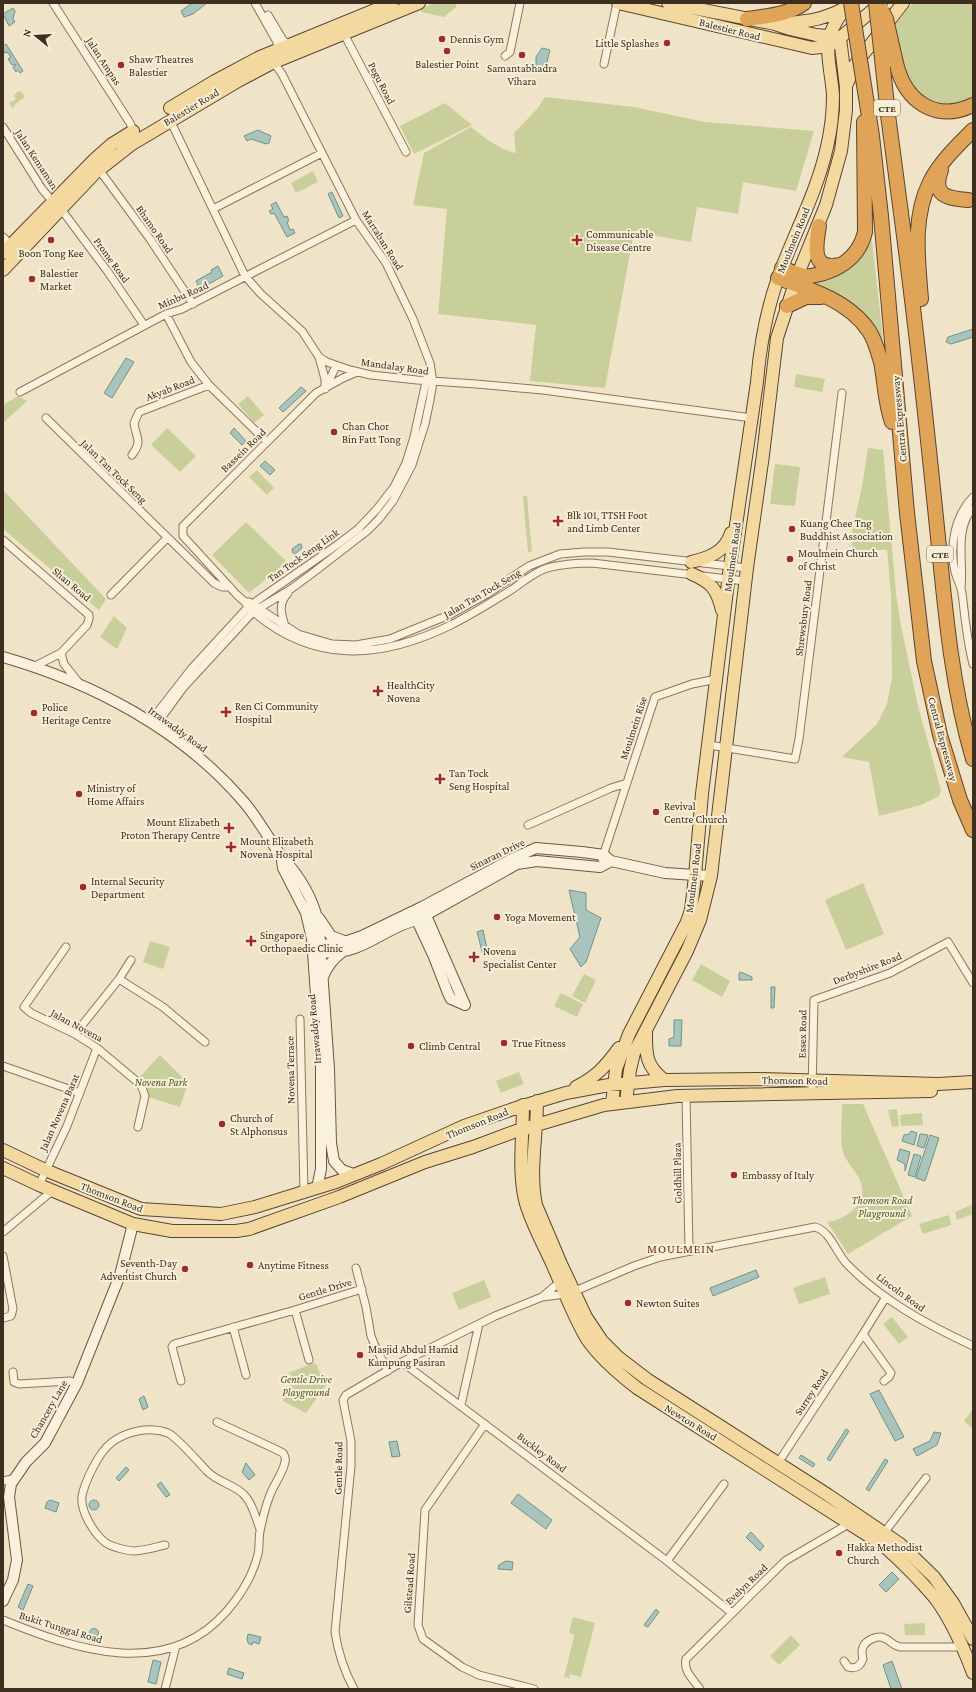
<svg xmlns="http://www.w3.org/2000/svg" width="976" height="1692" viewBox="0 0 976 1692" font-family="'Crimson Pro',serif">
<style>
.green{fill:#c9cf9b}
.water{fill:#a9c4bc;stroke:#6f938a}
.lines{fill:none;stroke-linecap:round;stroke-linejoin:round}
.street-casing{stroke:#8d765c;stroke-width:9}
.secondary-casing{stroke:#6f573f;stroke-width:12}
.primary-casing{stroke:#5b4430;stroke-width:14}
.highway-casing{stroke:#5b4430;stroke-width:16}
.street{stroke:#faf1dc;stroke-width:7}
.secondary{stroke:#faf1dc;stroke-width:10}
.primary{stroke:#f3d9a0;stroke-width:12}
.highway{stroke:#e0a458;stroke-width:14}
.highway-bridge-casing{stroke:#5b4430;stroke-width:16;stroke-linecap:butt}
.highway-bridge{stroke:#e0a458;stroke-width:14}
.poi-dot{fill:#9e2a2b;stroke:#f7eed8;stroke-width:1.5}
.labels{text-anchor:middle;stroke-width:4;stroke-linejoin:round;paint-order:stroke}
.shield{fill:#f7eed8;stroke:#756857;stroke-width:1}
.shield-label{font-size:10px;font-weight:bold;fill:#3d2e20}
.street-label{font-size:11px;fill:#3d2e20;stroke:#f7eed8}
.poi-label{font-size:11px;fill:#3d2e20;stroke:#f7eed8;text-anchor:start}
.park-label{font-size:11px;font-style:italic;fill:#4d5a26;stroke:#f7eed8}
.neighbourhood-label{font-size:12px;letter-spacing:1px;fill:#6b2e1e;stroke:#f7eed8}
</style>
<rect width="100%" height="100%" fill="#f0e4c8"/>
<path class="green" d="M434,3H457L456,7L444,17L421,12V9Z
M915,3H970L973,5V98C947,109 928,106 911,83C908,79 904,75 903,70C898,57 896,42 893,28L910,6Z
M18,91L19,92L21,91L25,97L15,104V106L12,108L9,103L16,99L14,96Z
M545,97L634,107L705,122L814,131L796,191L743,182L738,214L697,207L691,242L634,232L605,388L530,381L536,325L438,314L447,209L413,205L424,153L471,127C485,138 498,149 516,153L514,133L537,109Z
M445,103L472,125L414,154L400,126Z
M313,171L318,182L296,193L291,183Z
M872,240L885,357C882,348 880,336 875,328C859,303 832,293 806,283C839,272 852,271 872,240Z
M796,374L825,379L822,392L794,387Z
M18,396L27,401L3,423V405Z
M248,396L264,415L254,423L238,404Z
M167,428L196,456L180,472L151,445Z
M868,448L883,450L896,593L900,621L918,706L941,790L939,796L921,805L879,816L869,762L842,757L877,724L887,704L892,678L891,594L887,550H853L851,536L862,487Z
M775,464L800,467L795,506L770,504Z
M257,470L274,488L267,495L249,477Z
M3,490L106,599L99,610L3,529Z
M523,496H527L532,552H528Z
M246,522L287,562L249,593L212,555Z
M114,616L127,628L117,649L100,637Z
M863,883L884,934L846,950L825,900Z
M150,941L170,947L163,969L143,962Z
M701,964L730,981L722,997L692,980Z
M584,974L596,980L585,1003L572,996Z
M561,993L583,1004L577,1017L554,1006Z
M160,1055L188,1083L180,1107L148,1097L139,1078Z
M519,1072L524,1084L501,1093L496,1081Z
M842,1104H863L912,1216L848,1254L827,1222C845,1220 868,1204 861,1183C857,1170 844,1162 842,1148C840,1135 842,1118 842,1104Z
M897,1109L899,1126L892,1127L888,1110Z
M922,1113L923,1125L901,1126L900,1115Z
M971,1205L973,1214L957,1220L955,1212Z
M949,1215L951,1225L923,1234L919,1224Z
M825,1277L830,1294L799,1304L793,1288Z
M484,1280L491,1297L459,1310L452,1293Z
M892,1317L908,1337L899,1344L883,1324Z
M314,1363L317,1365L320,1374L329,1381L306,1413L283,1401L293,1378L291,1375L288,1373Z
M973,1409V1429L964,1421Z
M573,1617L595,1623L581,1677L570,1674L569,1678L564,1677L574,1637L573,1634L569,1633Z
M925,1623V1635H905L904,1624Z
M791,1635L800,1645L779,1665L770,1656Z"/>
<path class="water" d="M192,3H207L193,14L184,17L181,11Z
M13,8L15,11L13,19L15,22L9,26L3,14Z
M6,44L23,71L20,73L18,70L16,72L13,67L16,65L15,64L12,65L8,59L11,57L7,52L4,53L3,46Z
M542,48L550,50L545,70L538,69V66H536V57Z
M258,130L271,136L269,143L266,144L251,139L247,141L244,136Z
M332,192L343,216L339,218L328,194Z
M276,202L284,217L287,216L289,221L287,222L290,230L293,229L295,233L287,237L274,213L271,214L269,211L273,209L271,205Z
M218,266L223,276L200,289L196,281L212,272L211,270Z
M973,329V337L951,344L946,342L948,337Z
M126,358L134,362L112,398L104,393Z
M301,387L306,391L283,412L279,408Z
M234,428L246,441L242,445L230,433Z
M265,461L275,470L270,475L260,466Z
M299,544H301L302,548L295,554L293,553L292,549Z
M569,890L586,893V910L601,918L586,962L581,967L570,949L580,937Z
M483,930L488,953L483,955L477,932Z
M741,972L752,977V980H739V973Z
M771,987H775L774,1008H771Z
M674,1020H682L681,1046H669V1039L674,1037Z
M911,1131L917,1133L914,1145L902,1141L904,1135L909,1134Z
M920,1134L928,1135L924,1148L917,1146Z
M930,1135L939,1138L925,1181L916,1178Z
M900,1149L910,1152L905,1171V1164L897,1160Z
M914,1154L921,1156L915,1177L908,1175Z
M756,1270L759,1277L713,1296L710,1288Z
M879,1390L904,1437L895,1441L870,1394Z
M144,1396L148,1407L143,1410L139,1399Z
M846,1429L849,1431L830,1461L827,1459Z
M934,1432L941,1433L937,1445L917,1456L913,1449L930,1441Z
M397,1441L400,1456L392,1457L389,1442Z
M801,1455L815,1464L813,1467L799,1458Z
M885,1459L888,1461L869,1491L866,1489Z
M246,1463L255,1475L249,1480L242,1472Z
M126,1467L129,1470L119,1481L116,1478Z
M161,1482L170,1495L166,1497L157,1485Z
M518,1494L552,1520L546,1529L511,1503Z
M50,1500L59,1503L56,1512L45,1508L47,1502Z
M89 1505a5 5 0 1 1 10 0a5 5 0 1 1-10 0Z
M751,1532L764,1546L760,1551L746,1537Z
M506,1561L513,1562L512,1570L498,1569L499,1565Z
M892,1572L899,1579L886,1592L879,1585Z
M28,1584L33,1586L23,1610L18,1607Z
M656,1609L659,1612L648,1627L644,1625Z
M89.5 1633a4.5 4.5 0 1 1 9 0a4.5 4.5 0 1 1-9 0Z
M248,1634L261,1637L259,1644L253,1642L252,1645L248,1643L247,1639Z
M153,1660L161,1662L156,1684L148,1682Z
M892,1661L902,1689H891L883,1665Z
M229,1668L244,1673L242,1679L227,1674Z"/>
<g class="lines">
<g class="street-casing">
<path id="street" d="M53,3L130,123L133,131
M255,3L277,42V49
M268,15L283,40L288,44
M343,32L406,152
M505,56L510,52L520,3
M604,64L617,3
M170,120L245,276L261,294L302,331L319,357L327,362L350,370L371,375L417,380L476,384L543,390L752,418
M3,127L42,189L53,202
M95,173H100L103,175L150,239L193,304
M61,209L108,272L144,325
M213,209L322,153
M3,237L13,247
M166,314L191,362L209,385L267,442
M319,357L325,379V389
M357,372L343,378L316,393L183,526V536L237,595L245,602L248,607C311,665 380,660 453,624C472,614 492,602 511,590C522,583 534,572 547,568C562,564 577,563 592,563L745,581
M326,387L336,366
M20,392L166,314L182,309L356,220
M46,418L214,583L222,587H230
M132,455C143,440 136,439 134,423L139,412L209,385
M973,497C955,516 949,546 955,572C957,579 961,586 962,593C965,617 967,641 973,664
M3,540L89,615V619L87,625L61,653L35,666
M961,587C964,562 954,529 973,508
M111,595L167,538
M245,602H249L298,634L332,644L356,645L390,639L449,615L487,594L529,566L560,554L584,552H608L747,568
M285,626C281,613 278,604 288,593
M61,653L64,664L79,683
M150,722L192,668L248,607L337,545L358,529L377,509L394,487L406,463L414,437L427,377
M156,725L183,688L253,612L291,589L314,572L367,531L379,519L393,501L412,465L425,424L430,400L433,382L430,363L413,319L386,263L356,220L282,74L277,67L272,63
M709,745L795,759L799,739L842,393
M528,825L611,788L627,783
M602,859L655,697L692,684L717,679
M66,947L24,1007L31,1013L75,1034L97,1048L141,1085L145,1096L138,1127
M119,979L163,1007L205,1042
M300,1019L304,1192
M75,1034L119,979L131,960
M3,1066L80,1093
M812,1092L814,1000L890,973L948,942L973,983
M686,1096L689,1250
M39,1185L67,1126L97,1048
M3,1232L52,1191
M3,1256L13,1309L11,1316L3,1318
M356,1268L366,1307L371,1336L375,1346L388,1371
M572,1294L575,1291L634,1266L660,1257L815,1227C830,1231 836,1252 846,1263C881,1300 928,1325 973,1346
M542,1297L560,1282
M295,1310L309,1360
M233,1327L246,1375
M863,1334L891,1373L889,1377L884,1381
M402,1362L667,1561L732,1613
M13,1372L14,1382L19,1384L70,1381L77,1383
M181,1381L172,1347L174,1344L295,1310L362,1289
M461,1405L479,1324
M485,1424L425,1510L418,1625L423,1639L462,1667L479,1675L534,1689
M778,1463L863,1334L886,1297
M3,1481L12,1479
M884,1533L926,1478
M165,1545C156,1547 145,1550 135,1551C128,1551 112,1547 106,1543C94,1534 80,1511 82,1496C85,1481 99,1452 111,1443C126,1431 150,1426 168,1433C177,1437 199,1463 207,1471C218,1483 237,1485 245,1496C253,1504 256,1519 260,1529
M667,1561L724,1484
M3,1620C74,1649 165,1681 226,1612C240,1596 253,1575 258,1554C260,1546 258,1536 261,1527C263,1517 266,1505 270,1495C274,1484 283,1473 285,1462C286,1459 285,1456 283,1453L275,1449L217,1422
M844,1661L848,1667C855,1669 860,1667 863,1659C862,1655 861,1651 863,1647C866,1640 878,1635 884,1638C892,1641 891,1645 900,1647H963
M165,1689L176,1646
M354,1689C344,1671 338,1652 335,1632L351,1466V1441L343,1400L346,1395L402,1362L495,1316L542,1297L566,1294
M700,1689C693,1679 683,1671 686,1659L785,1561L852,1522"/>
</g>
<g class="secondary-casing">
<path id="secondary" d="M3,657C93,683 181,729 243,801C258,818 268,838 281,856C283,859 286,862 289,865C303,882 315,904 319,927L329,1069L331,1143L334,1161L342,1170L353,1174
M282,861L283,868L306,913L312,939L321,1064V1169L317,1188
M424,911L465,1005
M414,914L434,957L448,993L451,999L465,1005
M319,918L331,936L344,941
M312,945L339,944L362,936L422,907L512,859L536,848L582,852L604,855L611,861L665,873L711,876
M315,953C327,952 340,953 352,949C375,942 393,925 417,920L517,864L537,861L600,867L611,861
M323,977C327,966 333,959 342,952
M3,1601L13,1580L17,1560L9,1497L11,1484L26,1462L45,1443L77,1383L120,1275L133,1224"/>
</g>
<g class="primary-casing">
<path id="primary" d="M618,3L812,48L829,46L840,38L881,3
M668,3L775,24L790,29L816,35L838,37
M780,24C806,21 820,21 843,9
M847,84L854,66L903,3
M170,108L215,81L260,57L392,3
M3,253L95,159L112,144L133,131
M3,270L95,173L132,144L238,81L272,63L419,3
M691,562C709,558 725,552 731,533
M692,574C711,582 717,589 722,610
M646,1031C646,1054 645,1065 664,1080
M576,1087C597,1076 605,1067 619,1048
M537,1101C537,1135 529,1172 536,1205L561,1264L586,1317L602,1341L618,1357L648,1380L828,1495L900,1544L934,1577L953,1603L973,1639
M626,1102L630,1070L634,1053L687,951L700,920L711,876L747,568L763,455L777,338L798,274L826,205L841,151L846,110V87L840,38
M612,1104L616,1069L629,1034L687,922L691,910L695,876L702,794L730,566L757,382C760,346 766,312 778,278C794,234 817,192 827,147C831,130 833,112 833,95C832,77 825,52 830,35C833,25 839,17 845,8
M523,1105C523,1136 518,1170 525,1200C530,1220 541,1240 550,1259C562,1285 572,1314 587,1339C600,1358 619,1374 637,1388L883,1545C901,1561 919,1579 935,1598C951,1619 964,1649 973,1673
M3,1150L45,1170L141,1209L221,1214L255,1207L336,1182L381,1164L464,1126L516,1108L566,1093L609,1085L664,1080L758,1079L938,1084L973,1082
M3,1168L39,1185L133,1224L172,1231H236L249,1229L339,1197L425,1162L473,1147L516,1131L604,1105L677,1096L931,1091"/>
</g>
<g class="highway-casing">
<path id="highway" d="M747,19C766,16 788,15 804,3
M896,63C905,101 935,123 973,105
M867,104L872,136L881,216L907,513L924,661L940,735L960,800L973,830
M941,170C932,196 946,198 968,200
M901,213C914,311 925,409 935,508C944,593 949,677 973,759
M819,226C816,244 810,271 839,265
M782,268C790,271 798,275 806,276C811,277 818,274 824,273C845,266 860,254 865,232L864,122
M778,278C810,289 849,301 869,331C875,340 878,352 881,362C885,382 885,403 892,422
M921,299C918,260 912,218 930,182C940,162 958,145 973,130
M787,306L806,297H821"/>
</g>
<use href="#street" class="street"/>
<use href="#secondary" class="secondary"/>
<use href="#primary" class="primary"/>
<use href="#highway" class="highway"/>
<g class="highway-bridge-casing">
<path id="highway-bridge" d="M851,3L867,104
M876,3L888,115L901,213
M882,11L886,19L896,63"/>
</g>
<use href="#highway-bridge" class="highway-bridge"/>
</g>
<g class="poi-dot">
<circle cx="442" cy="39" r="4"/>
<circle cx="667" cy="43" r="4"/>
<circle cx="447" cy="51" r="4"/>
<circle cx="522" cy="55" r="4"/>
<circle cx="121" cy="65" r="4"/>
<circle cx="51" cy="240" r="4"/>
<path d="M575 234h4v4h4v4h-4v4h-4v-4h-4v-4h4z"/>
<circle cx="32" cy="279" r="4"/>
<circle cx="334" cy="432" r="4"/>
<path d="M556 515h4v4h4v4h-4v4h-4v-4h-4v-4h4z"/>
<circle cx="792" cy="529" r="4"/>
<circle cx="790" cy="559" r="4"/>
<path d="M376 685h4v4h4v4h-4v4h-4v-4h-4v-4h4z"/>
<path d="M224 706h4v4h4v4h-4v4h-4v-4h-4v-4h4z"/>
<circle cx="34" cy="713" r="4"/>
<path d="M438 773h4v4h4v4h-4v4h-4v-4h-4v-4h4z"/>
<circle cx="79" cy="794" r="4"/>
<circle cx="656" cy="812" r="4"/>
<path d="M227 822h4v4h4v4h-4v4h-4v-4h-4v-4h4z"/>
<path d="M229 841h4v4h4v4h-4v4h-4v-4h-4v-4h4z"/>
<circle cx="83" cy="887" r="4"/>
<circle cx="497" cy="917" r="4"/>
<path d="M249 935h4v4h4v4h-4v4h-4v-4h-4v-4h4z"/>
<path d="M472 951h4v4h4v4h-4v4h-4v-4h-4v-4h4z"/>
<circle cx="504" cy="1043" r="4"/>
<circle cx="411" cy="1046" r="4"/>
<circle cx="222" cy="1124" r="4"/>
<circle cx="734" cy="1175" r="4"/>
<circle cx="250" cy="1265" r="4"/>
<circle cx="185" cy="1269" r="4"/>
<circle cx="628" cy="1303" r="4"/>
<circle cx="360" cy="1355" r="4"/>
<circle cx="839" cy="1553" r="4"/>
</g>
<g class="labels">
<g class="shield">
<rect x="874" y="100" width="26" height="16" rx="3"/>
<rect x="927" y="546" width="26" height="16" rx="3"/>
</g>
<g class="shield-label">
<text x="887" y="112">CTE</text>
<text x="940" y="558">CTE</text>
</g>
<g class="street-label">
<text transform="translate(730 29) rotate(14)" y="4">Balestier Road</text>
<text transform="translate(104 61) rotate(57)" y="4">Jalan Ampas</text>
<text transform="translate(382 83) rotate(63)" y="4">Pegu Road</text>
<text transform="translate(191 107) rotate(-31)" y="4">Balestier Road</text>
<text transform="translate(37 159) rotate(57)" y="4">Jalan Kemaman</text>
<text transform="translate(155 229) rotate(55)" y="4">Bhamo Road</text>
<text transform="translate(383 240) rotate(58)" y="4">Martaban Road</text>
<text transform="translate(793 240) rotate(-68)" y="4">Moulmein Road</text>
<text transform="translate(112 260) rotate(54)" y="4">Prome Road</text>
<text transform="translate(183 295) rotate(-24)" y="4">Minbu Road</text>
<text transform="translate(395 366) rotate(8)" y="4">Mandalay Road</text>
<text transform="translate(170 388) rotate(-21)" y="4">Akyab Road</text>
<text transform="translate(899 419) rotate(-95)" y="4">Central Expressway</text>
<text transform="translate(243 450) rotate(-44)" y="4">Bassein Road</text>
<text transform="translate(114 471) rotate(44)" y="4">Jalan Tan Tock Seng</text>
<text transform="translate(303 555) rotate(-35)" y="4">Tan Tock Seng Link</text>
<text transform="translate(732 557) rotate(-82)" y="4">Moulmein Road</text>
<text transform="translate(72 584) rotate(40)" y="4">Shan Road</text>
<text transform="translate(482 593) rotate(-30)" y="4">Jalan Tan Tock Seng</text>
<text transform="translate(803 618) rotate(-83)" y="4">Shrewsbury Road</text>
<text transform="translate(633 728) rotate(-72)" y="4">Moulmein Rise</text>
<text transform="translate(178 729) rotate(36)" y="4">Irrawaddy Road</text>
<text transform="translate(943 739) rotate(75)" y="4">Central Expressway</text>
<text transform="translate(497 854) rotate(-26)" y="4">Sinaran Drive</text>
<text transform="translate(693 878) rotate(-83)" y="4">Moulmein Road</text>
<text transform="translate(867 968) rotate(-21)" y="4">Derbyshire Road</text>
<text transform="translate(77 1025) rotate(28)" y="4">Jalan Novena</text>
<text transform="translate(314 1029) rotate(-95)" y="4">Irrawaddy Road</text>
<text transform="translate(802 1034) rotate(-89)" y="4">Essex Road</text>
<text transform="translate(290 1070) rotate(-91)" y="4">Novena Terrace</text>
<text transform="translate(795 1080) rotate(1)" y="4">Thomson Road</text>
<text transform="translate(59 1112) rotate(-66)" y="4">Jalan Novena Barat</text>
<text transform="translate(477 1123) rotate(-22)" y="4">Thomson Road</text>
<text transform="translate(677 1173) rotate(-91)" y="4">Goldhill Plaza</text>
<text transform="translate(112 1197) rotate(21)" y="4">Thomson Road</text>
<text transform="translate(325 1289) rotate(-17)" y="4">Gentle Drive</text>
<text transform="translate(901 1292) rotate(36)" y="4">Lincoln Road</text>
<text transform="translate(811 1392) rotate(-57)" y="4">Surrey Road</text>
<text transform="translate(48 1409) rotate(-60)" y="4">Chancery Lane</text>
<text transform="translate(691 1422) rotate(32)" y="4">Newton Road</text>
<text transform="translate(542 1452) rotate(37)" y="4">Buckley Road</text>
<text transform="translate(338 1468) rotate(-89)" y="4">Gentle Road</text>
<text transform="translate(409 1583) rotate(-86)" y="4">Gilstead Road</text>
<text transform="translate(746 1584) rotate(-44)" y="4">Evelyn Road</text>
<text transform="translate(61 1627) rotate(17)" y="4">Bukit Tunggal Road</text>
</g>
<g class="poi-label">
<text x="450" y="43">Dennis Gym</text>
<text x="659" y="47" text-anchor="end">Little Splashes</text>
<text x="129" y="63">Shaw Theatres<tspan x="129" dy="13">Balestier</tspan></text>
<text x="447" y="68" text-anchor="middle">Balestier Point</text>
<text x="522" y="72" text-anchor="middle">Samantabhadra<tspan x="522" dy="13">Vihara</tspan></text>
<text x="586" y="238">Communicable<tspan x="586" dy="13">Disease Centre</tspan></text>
<text x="51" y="257" text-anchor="middle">Boon Tong Kee</text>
<text x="40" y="277">Balestier<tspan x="40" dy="13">Market</tspan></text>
<text x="342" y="430">Chan Chor<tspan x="342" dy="13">Bin Fatt Tong</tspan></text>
<text x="567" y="519">Blk 101, TTSH Foot<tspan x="567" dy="13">and Limb Center</tspan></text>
<text x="800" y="527">Kuang Chee Tng<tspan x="800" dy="13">Buddhist Association</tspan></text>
<text x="798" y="557">Moulmein Church<tspan x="798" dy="13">of Christ</tspan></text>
<text x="387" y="689">HealthCity<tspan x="387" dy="13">Novena</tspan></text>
<text x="235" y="710">Ren Ci Community<tspan x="235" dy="13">Hospital</tspan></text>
<text x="42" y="711">Police<tspan x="42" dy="13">Heritage Centre</tspan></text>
<text x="449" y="777">Tan Tock<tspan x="449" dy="13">Seng Hospital</tspan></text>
<text x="87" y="792">Ministry of<tspan x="87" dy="13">Home Affairs</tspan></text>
<text x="664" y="810">Revival<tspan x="664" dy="13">Centre Church</tspan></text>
<text x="220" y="826" text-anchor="end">Mount Elizabeth<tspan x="220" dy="13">Proton Therapy Centre</tspan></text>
<text x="240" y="845">Mount Elizabeth<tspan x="240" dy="13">Novena Hospital</tspan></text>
<text x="91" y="885">Internal Security<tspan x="91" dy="13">Department</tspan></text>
<text x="505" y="921">Yoga Movement</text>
<text x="260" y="939">Singapore<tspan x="260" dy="13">Orthopaedic Clinic</tspan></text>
<text x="483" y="955">Novena<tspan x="483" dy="13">Specialist Center</tspan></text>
<text x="512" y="1047">True Fitness</text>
<text x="419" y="1050">Climb Central</text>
<text x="230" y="1122">Church of<tspan x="230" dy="13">St Alphonsus</tspan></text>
<text x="742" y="1179">Embassy of Italy</text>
<text x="177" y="1267" text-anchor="end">Seventh-Day<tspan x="177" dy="13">Adventist Church</tspan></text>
<text x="258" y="1269">Anytime Fitness</text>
<text x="636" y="1307">Newton Suites</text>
<text x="368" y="1353">Masjid Abdul Hamid<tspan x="368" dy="13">Kampung Pasiran</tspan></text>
<text x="847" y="1551">Hakka Methodist<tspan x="847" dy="13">Church</tspan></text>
</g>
<g class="park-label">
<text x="161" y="1086">Novena Park</text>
<text x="882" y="1204">Thomson Road<tspan x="882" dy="13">Playground</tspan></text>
<text x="306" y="1383">Gentle Drive<tspan x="306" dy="13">Playground</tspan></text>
</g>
<g class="neighbourhood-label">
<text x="681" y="1253">MOULMEIN</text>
</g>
</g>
<rect width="976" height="1692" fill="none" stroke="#3d2e20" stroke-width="8"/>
<g transform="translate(36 36) rotate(288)" stroke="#f7eed8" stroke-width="3" paint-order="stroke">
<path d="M0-3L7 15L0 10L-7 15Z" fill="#3d2e20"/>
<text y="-6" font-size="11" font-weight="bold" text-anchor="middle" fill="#3d2e20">N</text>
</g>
</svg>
